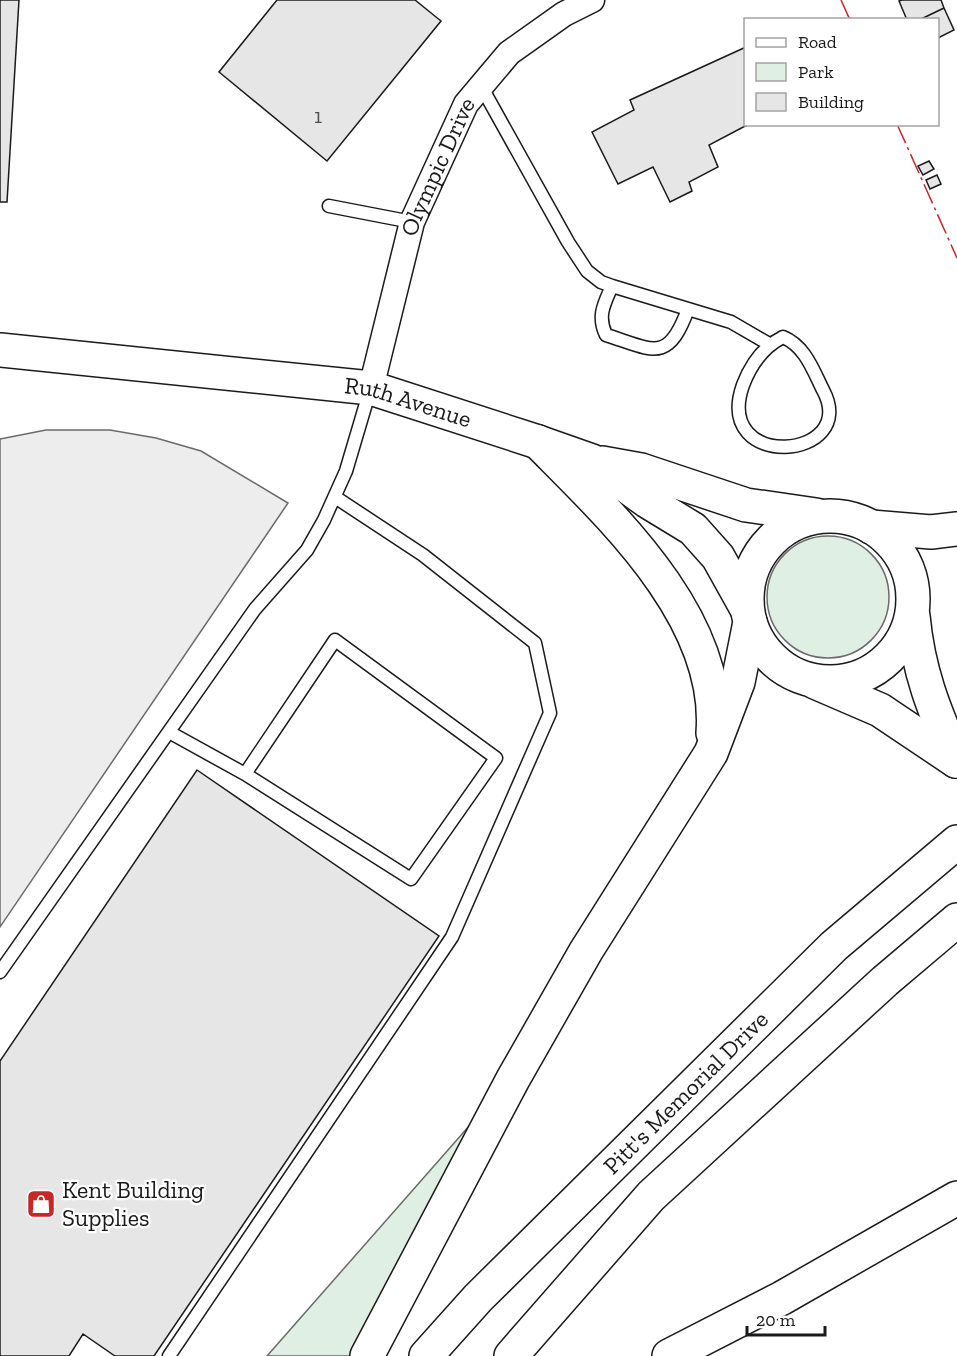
<svg xmlns="http://www.w3.org/2000/svg" width="957" height="1356" viewBox="0 0 957 1356" font-family="'Zilla Slab',serif">
<style>
.green{fill:#e0efe3;stroke:#6a6a6a;stroke-width:1.5}
.parking{fill:#ededed;stroke:#6a6a6a;stroke-width:1.5}
.building{fill:#e6e6e6;stroke:#1a1a1a;stroke-width:1.5}
.lines{fill:none;stroke-linecap:round;stroke-linejoin:round}
.lane-casing{stroke:#1a1a1a;stroke-width:15}
.street-casing{stroke:#1a1a1a;stroke-width:27}
.secondary-casing{stroke:#1a1a1a;stroke-width:36}
.highway-casing{stroke:#1a1a1a;stroke-width:36}
.lane{stroke:#fff;stroke-width:12}
.street{stroke:#fff;stroke-width:24}
.secondary{stroke:#fff;stroke-width:33}
.highway{stroke:#fff;stroke-width:33}
.power{stroke:#c62828;stroke-width:1.5;stroke-dasharray:21 4.5 3 4.5;stroke-linecap:butt}
.labels{text-anchor:middle;stroke-width:4.5;stroke-linejoin:round;paint-order:stroke}
.number-label{font-size:21px;fill:#4d4d4d}
.street-label{font-size:24px;fill:#1a1a1a;stroke:#fff}
.poi-label{font-size:24px;fill:#1a1a1a;stroke:#fff;text-anchor:start}
</style>
<rect width="100%" height="100%" fill="#fff"/>
<path class="green" d="M767 597a61 61 0 1 1 122 0a61 61 0 1 1-122 0Z
M477,1117L352,1356H267Z"/>
<path class="parking" d="M46,430H110L156,438L201,451L288,503L0,927V439Z"/>
<path class="building" d="M0,0H19L7,202H0Z
M277,0H415L441,21L327,161L219,72Z
M902,0H941L944,8L919,20H907L899,1Z
M944,8L954,30L938,38V20H919Z
M746,47V124H749L709,145L718,167L689,182L692,191L670,202L653,167L618,184L592,132L634,110L630,100Z
M929,161L934,169L923,175L918,166Z
M937,175L941,184L930,189L926,180Z
M197,770L439,936L154,1356H115L83,1334L69,1356H0V1061Z"/>
<g class="lines">
<g class="lane-casing">
<path id="lane" d="M481,86L568,242L587,271L601,282L612,286L731,322L769,344
M329,206L412,222
M612,286C604,304 597,316 606,335C653,350 668,364 688,309
M783,337C805,346 813,370 823,390C861,460 712,473 743,385C751,364 763,347 783,337Z
M169,732L245,774L411,879L496,758L335,640L245,774
M0,972L255,609L307,550L324,520L346,471L370,390
M169,1356L452,937L550,713L535,643L423,555L335,497"/>
</g>
<g class="street-casing">
<g id="street">
<path id="s1" d="M371,388L412,222L466,104L509,53L564,14L592,0"/>
</g>
</g>
<g class="secondary-casing">
<g id="secondary">
<path id="s2" d="M0,350L371,388L538,442L592,461L647,501L693,529L718,557L747,609"/>
<path d="M602,463L641,470L746,505L816,515"/>
<circle cx="830" cy="599" r="83"/>
<path d="M913,616C918,671 934,710 956,761"/>
<path d="M815,682L880,710L956,761"/>
</g>
</g>
<g class="highway-casing">
<g id="highway">
<path d="M538,442C612,517 722,618 713,733"/>
<path d="M871,527L931,532L957,529"/>
<path d="M367,1356L513,1079L586,951L711,753L738,682L750,622"/>
<path id="s3" d="M426,1356L478,1298L834,946L957,842"/>
<path d="M511,1356L651,1196L885,981L957,920"/>
<path d="M669,1356L782,1298L957,1198"/>
</g>
</g>
<use href="#lane" class="lane"/>
<use href="#street" class="street"/>
<use href="#secondary" class="secondary"/>
<use href="#highway" class="highway"/>
<path class="power" d="M841,0L850,20
M897,124L957,258"/>
</g>
<defs>
<g id="shop-square" transform="scale(1.5)"><rect x="-9" y="-9" width="18" height="18" rx="4" fill="#c62828" stroke="#fff"/><path d="M-5-2.5h2.3a2.7 3.5 0 0 1 5.4 0H5L5.5 6h-11ZM-1.5-2.5h3a1.5 2.3 0 0 0-3 0Z" fill="#fff"/></g>
</defs>
<g fill-rule="evenodd">
<use href="#shop-square" x="41" y="1204"/>
</g>
<g class="labels">
<g class="number-label">
<text x="318" y="123">1</text>
</g>
<g class="street-label">
<text dy="8" stroke="none"><textPath href="#s1" startOffset="232">Olympic Drive</textPath></text>
<text dy="8" stroke="none"><textPath href="#s2" startOffset="412">Ruth Avenue</textPath></text>
<text dy="8" stroke="none"><textPath href="#s3" startOffset="370">Pitt's Memorial Drive</textPath></text>
</g>
<g class="poi-label">
<text x="62" y="1198">Kent Building<tspan x="62" dy="28">Supplies</tspan></text>
</g>
</g>
<rect x="744" y="18" width="195" height="108" fill="#ffffff" stroke="#a3a3a3" stroke-width="1.5"/>
<rect x="756" y="38" width="30" height="9" fill="#ffffff" stroke="#a3a3a3" stroke-width="1.5"/>
<text x="798" y="48" font-size="18" fill="#1a1a1a">Road</text>
<rect x="756" y="63" width="30" height="18" fill="#e0efe3" stroke="#a3a3a3" stroke-width="1.5"/>
<text x="798" y="78" font-size="18" fill="#1a1a1a">Park</text>
<rect x="756" y="93" width="30" height="18" fill="#e6e6e6" stroke="#a3a3a3" stroke-width="1.5"/>
<text x="798" y="108" font-size="18" fill="#1a1a1a">Building</text>
<path d="M747 1326v9h78v-9" fill="none" stroke="#1a1a1a" stroke-width="3"/>
<text x="756" y="1326" font-size="18" fill="#1a1a1a" stroke="#ffffff" stroke-width="4.5" paint-order="stroke">20 m</text>
</svg>
